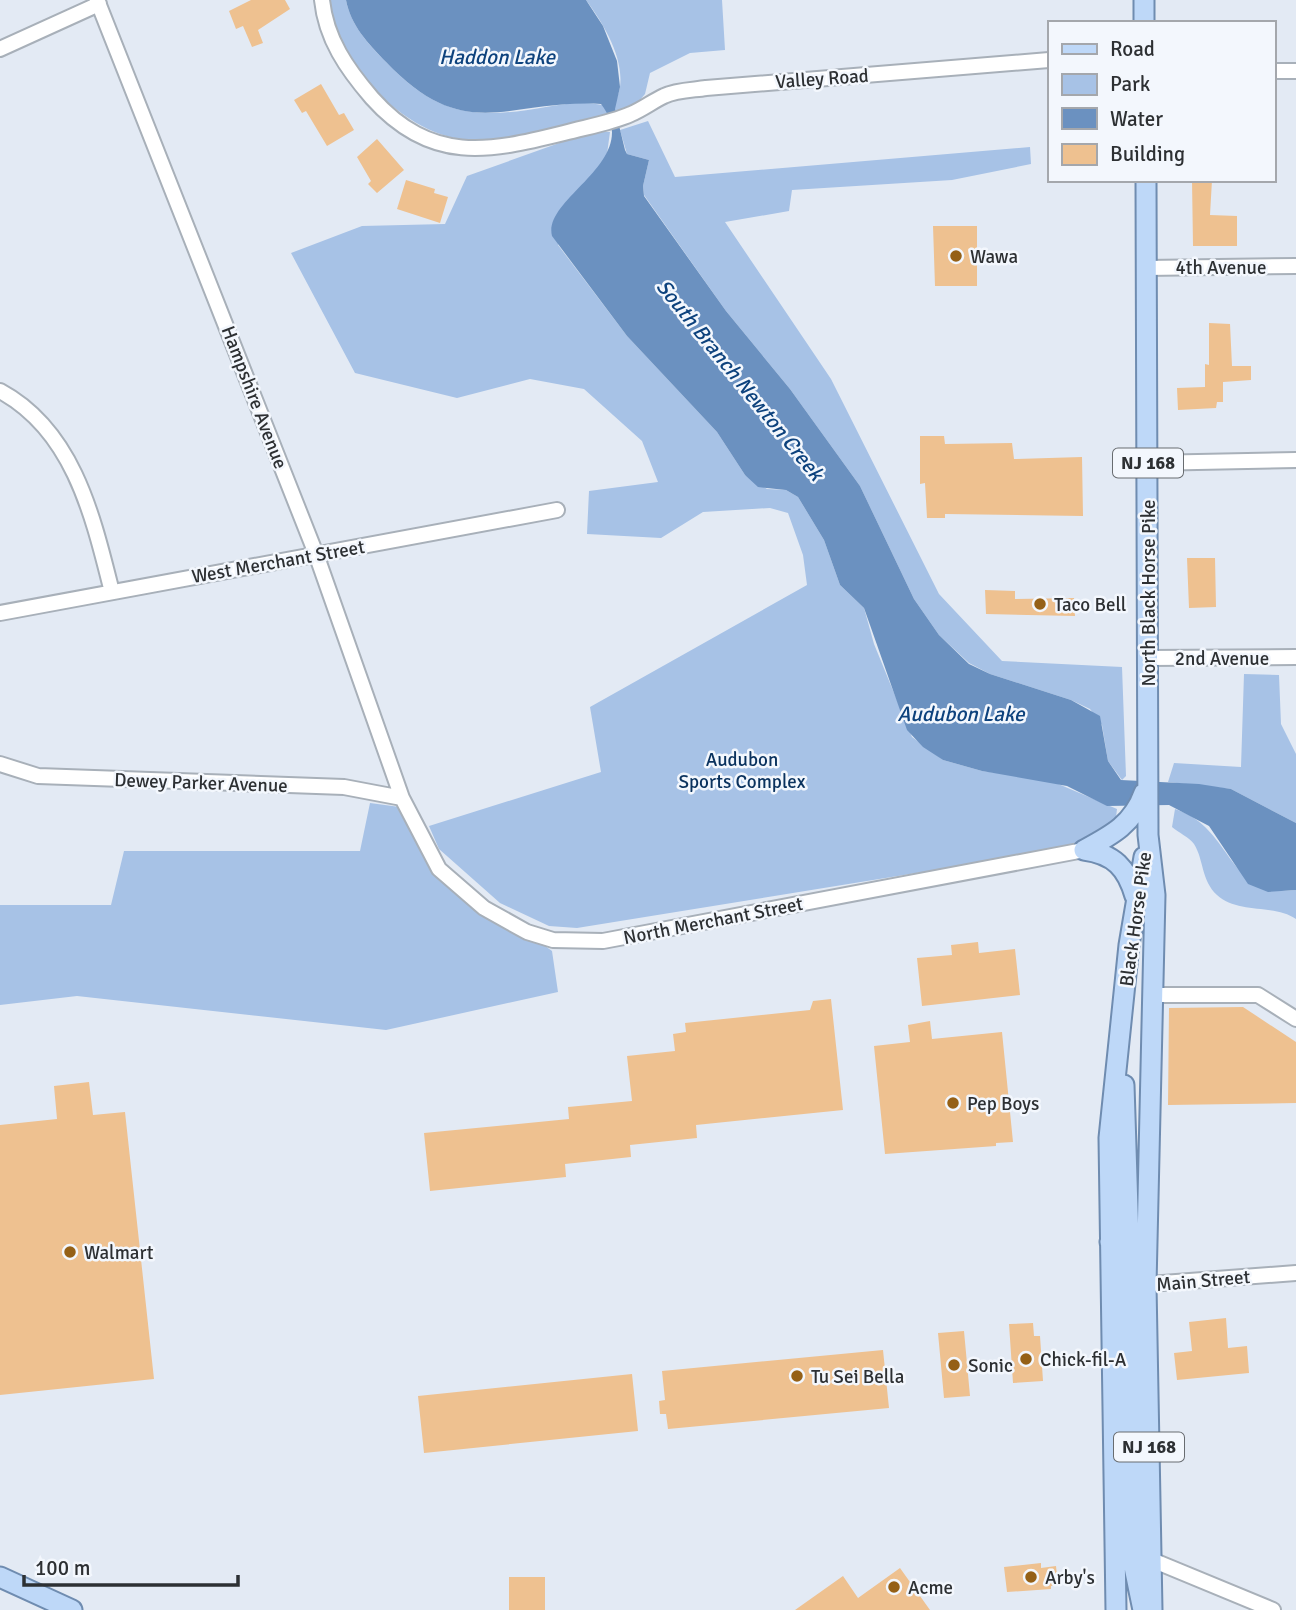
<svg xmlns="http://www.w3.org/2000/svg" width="1296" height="1610" viewBox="0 0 1296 1610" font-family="Signika,sans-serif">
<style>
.green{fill:#a7c2e6}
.water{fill:#6b91c0}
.building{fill:#eec190}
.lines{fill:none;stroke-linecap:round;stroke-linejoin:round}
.minor-casing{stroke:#a8b0b9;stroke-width:18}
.major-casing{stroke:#6f8cb0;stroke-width:23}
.minor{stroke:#fff;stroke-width:14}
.major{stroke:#bed8f8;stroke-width:19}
.poi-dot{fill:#956016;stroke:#f3f7fd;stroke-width:2.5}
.labels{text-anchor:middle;stroke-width:5;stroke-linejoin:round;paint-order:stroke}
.shield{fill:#f3f7fd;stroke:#686c70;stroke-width:2}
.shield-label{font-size:18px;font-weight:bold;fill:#2d3033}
.street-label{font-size:19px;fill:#2d3033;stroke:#f3f7fd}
.poi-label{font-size:19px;fill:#2d3033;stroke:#f3f7fd;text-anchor:start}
.park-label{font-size:19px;fill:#0a325e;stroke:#f3f7fd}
.water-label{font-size:21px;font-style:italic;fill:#0d427d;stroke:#f3f7fd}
</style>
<rect width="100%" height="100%" fill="#e3eaf4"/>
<path class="green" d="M330,0H346C351,27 371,47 390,66C440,117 478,119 546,107C570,103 591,100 614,109C615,101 619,94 620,87C624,57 603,23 586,0H722L725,50L690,53L650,73L645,94L634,107C615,114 596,116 577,121C489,145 446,158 374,90C351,67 332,32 330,0Z
M648,121L675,177L1030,147L1031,164L952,180L792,190L789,211L725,222L831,379L939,594L1002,661L1122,667L1126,776L1122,780L1108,761L1102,725L1090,709L1071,700L990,674L969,663L939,635L914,599L860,486L790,389L726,311L644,195L643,186L649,160L627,154L620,130Z
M593,131L610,132L607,154L558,245L627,336L717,432L745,475L767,489L786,490L798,497L824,540L840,585L864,608L874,644L912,737L943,760L982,771L1049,780L1117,809L1113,841L577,928L549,926L500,903L439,849L429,826L601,772L590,707L807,585L803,555L788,513L770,508L703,512L661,538L587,534L589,491L658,482L642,441L584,389L530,379L457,398L355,373L291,253L362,226L445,224L467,176Z
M1244,674L1279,675L1281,724L1296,754V823L1231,789L1168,782L1174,763L1241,767Z
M370,803L407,808L440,869L552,951L558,992L386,1030L77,996L0,1005V905H111L124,851H360Z
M1175,809C1234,828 1225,898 1296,890V919C1274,904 1237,914 1217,895C1201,880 1204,860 1194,844C1190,838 1178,832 1172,827Z"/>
<path class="water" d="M346,0H586L603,26L617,61L620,87L615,109L625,150L627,154L649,160L643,186L644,196L726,311L790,389L860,486L914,599L939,635L969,664L990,674L1071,700L1100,716L1108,761L1121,780L1199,784L1231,789L1296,823V890L1268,892L1248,884L1209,826L1169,805L1107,806L1067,786L982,771L943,760L923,747L907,730L864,608L840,585L824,540L798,497L786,490L758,487L745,475L717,432L627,336L552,236C542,197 645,161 601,104C507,99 466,146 386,62C368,43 351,26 346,0Z"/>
<path class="building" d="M251,0H285L290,9L258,30L263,43L252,47L243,26L236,29L229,11Z
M321,84L339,115L344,113L354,130L327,146L306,111L302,113L294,100Z
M377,139L404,170L377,193L368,184L371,181L357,157Z
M406,180L435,189L434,193L448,197L440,223L397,209Z
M1192,180H1212L1210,215L1237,216V246H1193Z
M933,226H977V286H935Z
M1209,323L1230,324L1232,366H1251V380L1223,382V402H1217L1216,408L1178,410L1177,388L1205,387V364L1209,365Z
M920,436H944L945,444L1012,443L1014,459L1082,457L1083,516L945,514V518H927L925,483L920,484Z
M1187,558H1215L1216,607L1189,608Z
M985,590L1015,591V599L1074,598L1075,616L986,614Z
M978,942L979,953L1015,949L1020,995L922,1006L917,958L952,955L951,945Z
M831,999L843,1110L696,1125L697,1138L630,1145L631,1157L565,1164L566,1177L430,1191L424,1133L569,1119L568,1107L632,1101L627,1056L675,1051L673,1034L686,1032L685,1023L810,1010L813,1001Z
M1243,1007L1296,1042V1103L1168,1105L1169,1008Z
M930,1021L932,1039L1002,1032L1013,1142L996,1143V1146L885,1154L874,1046L910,1042L908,1025Z
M89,1082L93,1115L125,1112L154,1379L0,1395V1125L57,1119L54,1086Z
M1226,1318L1228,1348L1247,1346L1249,1373L1177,1380L1174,1353L1192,1351L1189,1322Z
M1033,1323L1034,1336H1040L1043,1381L1013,1383L1009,1324Z
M964,1331L970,1396L944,1398L938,1333Z
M883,1350L889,1408L668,1429L666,1414H660L659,1401L665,1400L662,1371Z
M632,1374L638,1431L424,1453L418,1396Z
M1041,1563V1568L1056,1566L1058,1585L1051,1586V1589L1007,1592L1004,1567Z
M900,1568L930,1610H795L843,1576L858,1598Z
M509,1577H545V1610H509Z"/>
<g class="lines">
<g class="minor-casing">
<path id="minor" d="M97,0L316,554L402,798L439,869L484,908L527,932L553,940L603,941L1084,850
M322,0C326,39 347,69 372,98C431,164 488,152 564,133C586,127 611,123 631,114C643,109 653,101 664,96C676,90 693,90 706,88L1049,60
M0,49L99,4
M1273,71H1296
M1146,268L1296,266
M0,391C74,431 93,517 112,592
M1148,463L1296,460
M0,613L557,510
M1147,658L1296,657
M0,764L38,776L344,787L402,798
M1154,995H1258L1296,1019
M1136,1285L1296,1273
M1152,1560L1273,1610"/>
</g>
<g class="major-casing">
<path id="major" d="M1144,0V23
M1146,180L1148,835L1155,895L1146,1285L1152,1610
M1084,850C1112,835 1133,824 1144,793
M1084,850C1114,854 1127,868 1135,896
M1124,1085L1129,1241L1139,1273
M1110,1242L1125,1264L1128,1286L1132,1557L1143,1610
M0,1577L72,1610
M1116,1610L1109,1138L1129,945L1144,857"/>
</g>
<use href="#minor" class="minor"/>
<use href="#major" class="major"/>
</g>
<g class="poi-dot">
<circle cx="956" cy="256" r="7"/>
<circle cx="1040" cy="604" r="7"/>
<circle cx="953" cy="1103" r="7"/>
<circle cx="70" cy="1252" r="7"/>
<circle cx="1026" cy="1359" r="7"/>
<circle cx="954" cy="1365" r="7"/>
<circle cx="797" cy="1376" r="7"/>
<circle cx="1031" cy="1577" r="7"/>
<circle cx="894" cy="1587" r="7"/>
</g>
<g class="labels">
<g class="shield">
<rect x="1113" y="448.5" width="70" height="29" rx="5"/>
<rect x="1114" y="1432.5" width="70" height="29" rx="5"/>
</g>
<g class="shield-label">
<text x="1148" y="469">NJ 168</text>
<text x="1149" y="1453">NJ 168</text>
</g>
<g class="street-label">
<text transform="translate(822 78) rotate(-4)" y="7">Valley Road</text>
<text x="1221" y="274">4th Avenue</text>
<text transform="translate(255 397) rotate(69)" y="7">Hampshire Avenue</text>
<text transform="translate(278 561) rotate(-10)" y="7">West Merchant Street</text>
<text transform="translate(1148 593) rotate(-90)" y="7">North Black Horse Pike</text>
<text x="1222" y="665">2nd Avenue</text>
<text transform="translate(201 782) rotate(2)" y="7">Dewey Parker Avenue</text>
<text transform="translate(1135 919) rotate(-82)" y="7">Black Horse Pike</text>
<text transform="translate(713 920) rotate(-11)" y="7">North Merchant Street</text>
<text transform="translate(1203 1280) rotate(-5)" y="7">Main Street</text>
</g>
<g class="poi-label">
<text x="970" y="263">Wawa</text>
<text x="1054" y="611">Taco Bell</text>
<text x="967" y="1110">Pep Boys</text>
<text x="84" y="1259">Walmart</text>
<text x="1040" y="1366">Chick-fil-A</text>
<text x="968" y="1372">Sonic</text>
<text x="811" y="1383">Tu Sei Bella</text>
<text x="1045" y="1584">Arby's</text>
<text x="908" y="1594">Acme</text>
</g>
<g class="park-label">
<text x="742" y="766">Audubon<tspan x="742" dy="22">Sports Complex</tspan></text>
</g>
<g class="water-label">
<text x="497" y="64">Haddon Lake</text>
<text transform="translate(740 380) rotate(51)" y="7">South Branch Newton Creek</text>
<text x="961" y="721">Audubon Lake</text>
</g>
</g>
<rect x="1048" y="21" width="228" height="161" fill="#f3f7fd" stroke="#a4a7ac" stroke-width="2"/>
<rect x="1062" y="44" width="35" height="10" fill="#bed8f8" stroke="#a4a7ac" stroke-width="2"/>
<text x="1110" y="56" font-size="21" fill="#2d3033">Road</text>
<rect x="1062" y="74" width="35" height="21" fill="#a7c2e6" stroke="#a4a7ac" stroke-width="2"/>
<text x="1110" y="91" font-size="21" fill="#2d3033">Park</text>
<rect x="1062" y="108" width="35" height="21" fill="#6b91c0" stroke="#a4a7ac" stroke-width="2"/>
<text x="1110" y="126" font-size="21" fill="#2d3033">Water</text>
<rect x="1062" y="144" width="35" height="21" fill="#eec190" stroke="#a4a7ac" stroke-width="2"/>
<text x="1110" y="161" font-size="21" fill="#2d3033">Building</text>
<path d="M24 1575v10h214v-10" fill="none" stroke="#2d3033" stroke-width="3.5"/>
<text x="35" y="1575" font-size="21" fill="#2d3033" stroke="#f3f7fd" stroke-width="5" paint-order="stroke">100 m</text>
</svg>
